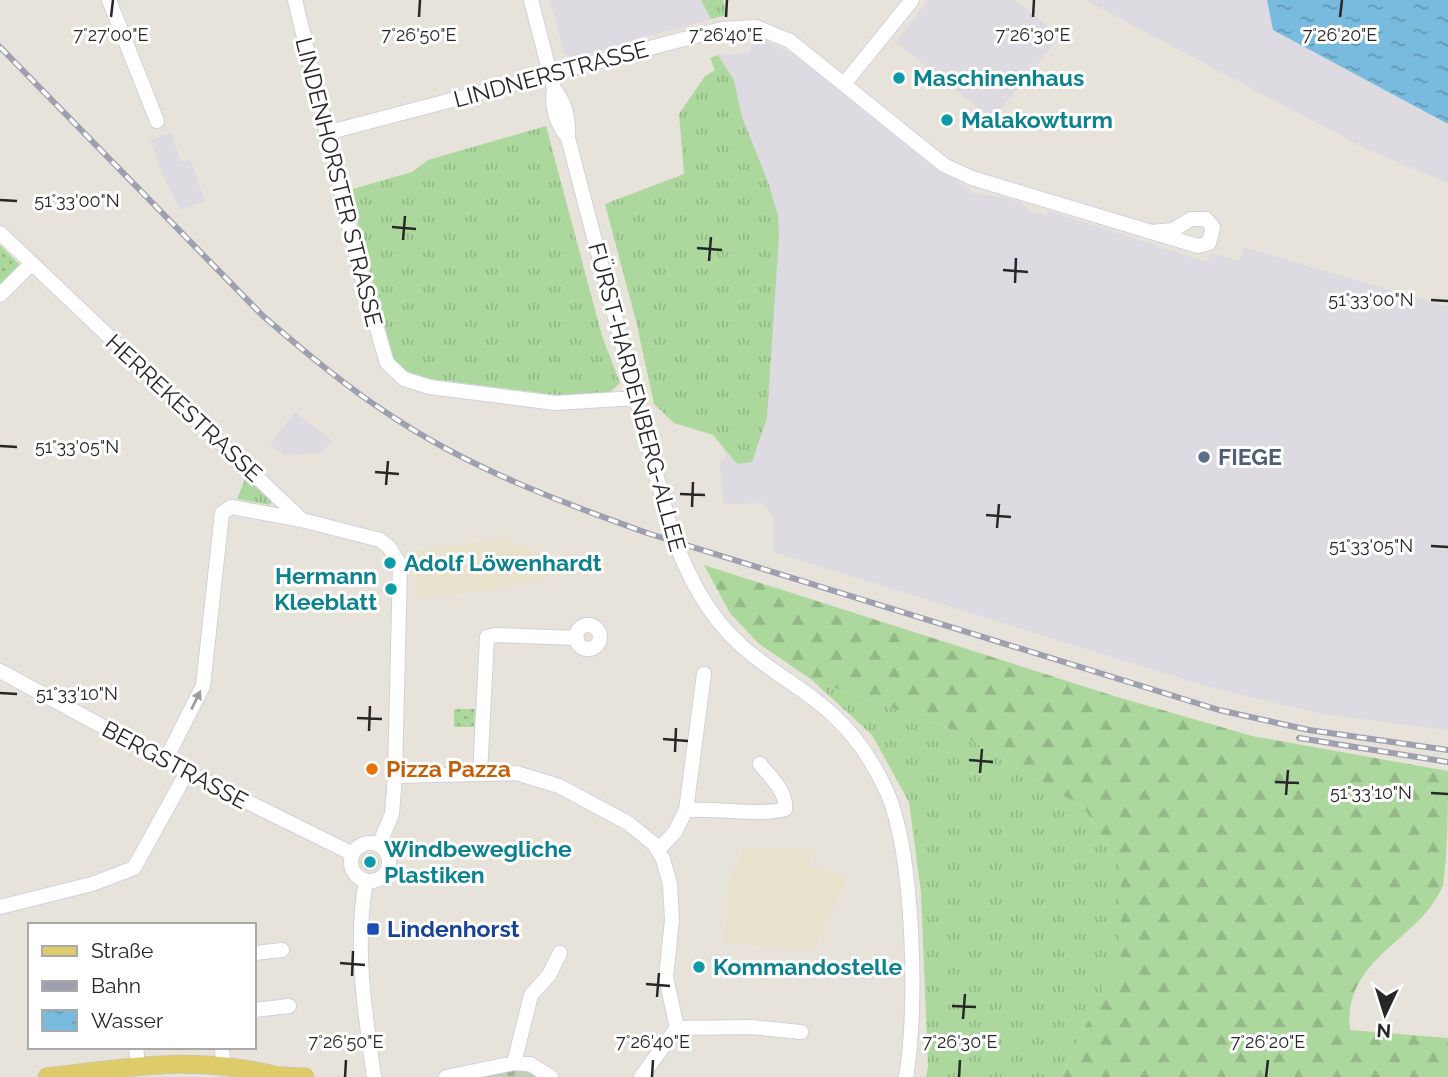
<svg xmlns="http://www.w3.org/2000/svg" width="1448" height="1077" viewBox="0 0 1448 1077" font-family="Raleway,sans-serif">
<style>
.industrial{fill:#dddae1}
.education{fill:#e8e1cb}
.grass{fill:url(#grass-tufts)}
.forest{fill:url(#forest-firs)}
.cemetery{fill:url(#cemetery-stones)}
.park{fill:url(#park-dots)}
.water{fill:url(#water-ripples)}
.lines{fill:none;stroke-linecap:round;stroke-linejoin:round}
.minor-casing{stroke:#d0d1de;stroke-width:16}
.major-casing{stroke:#c3c3c3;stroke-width:19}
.minor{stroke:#fff;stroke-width:14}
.major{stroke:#decb69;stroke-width:18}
.rail-casing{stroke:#9e9faf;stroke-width:6}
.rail{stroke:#fff;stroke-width:3.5;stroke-dasharray:10;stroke-linecap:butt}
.oneway{fill:#9e9e9e}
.ticks{fill:none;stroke:#272727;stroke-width:2.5}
.culture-dot{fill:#0f9aa8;stroke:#fff;stroke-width:2.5}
.service-dot{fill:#5c6f8a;stroke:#fff;stroke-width:2.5}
.food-dot{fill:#e8710a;stroke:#fff;stroke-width:2.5}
.transit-dot{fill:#1a4fb4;stroke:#fff;stroke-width:2.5}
.labels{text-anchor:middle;stroke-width:6;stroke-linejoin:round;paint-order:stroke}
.street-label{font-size:23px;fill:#272727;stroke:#fff}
.culture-label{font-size:23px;font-weight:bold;fill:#0d838f;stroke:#fff;text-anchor:start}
.service-label{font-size:23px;font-weight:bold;fill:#4e5e75;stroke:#fff;text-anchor:start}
.food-label{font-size:23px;font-weight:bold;fill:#c56008;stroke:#fff;text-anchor:start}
.transit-label{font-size:23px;font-weight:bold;fill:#164399;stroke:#fff;text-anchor:start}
.ticks-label{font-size:18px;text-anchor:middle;fill:#272727;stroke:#fff;stroke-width:6;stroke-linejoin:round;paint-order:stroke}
</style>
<defs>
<pattern id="grass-tufts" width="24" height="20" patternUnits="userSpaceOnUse" patternTransform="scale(1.75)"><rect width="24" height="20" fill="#acd89d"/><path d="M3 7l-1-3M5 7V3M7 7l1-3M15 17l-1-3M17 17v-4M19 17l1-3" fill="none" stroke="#94b987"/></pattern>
<pattern id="forest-firs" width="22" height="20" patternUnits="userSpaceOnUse" patternTransform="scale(1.75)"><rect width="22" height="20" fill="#acd89d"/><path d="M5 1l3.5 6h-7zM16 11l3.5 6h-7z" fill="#94b987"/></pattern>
<pattern id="cemetery-stones" width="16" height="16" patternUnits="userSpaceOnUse" patternTransform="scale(1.75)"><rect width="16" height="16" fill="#bfcfb3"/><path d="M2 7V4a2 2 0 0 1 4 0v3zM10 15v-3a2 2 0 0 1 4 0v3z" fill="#a4b29a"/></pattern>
<pattern id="park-dots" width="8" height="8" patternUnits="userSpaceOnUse" patternTransform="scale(1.75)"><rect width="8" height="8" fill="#acd89d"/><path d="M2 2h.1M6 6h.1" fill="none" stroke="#94b987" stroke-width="1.8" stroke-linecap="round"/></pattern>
<pattern id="water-ripples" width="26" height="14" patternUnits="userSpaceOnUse" patternTransform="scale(1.75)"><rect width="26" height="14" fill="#79bbde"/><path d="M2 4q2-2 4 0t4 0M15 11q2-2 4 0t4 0" fill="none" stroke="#6398b4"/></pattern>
</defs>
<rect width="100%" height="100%" fill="#e8e3da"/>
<path class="industrial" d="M550,0H701L711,19L573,58L564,53Z
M928,0H1015L1060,37L992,119L896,42Z
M1085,0H1448V183L1364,148Z
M757,37L790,52L926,161L974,193L1007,198L1022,203L1029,211L1046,215L1049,211L1207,262L1211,253L1239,261L1244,247L1448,307V730L1323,714L1209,687L773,552V517L762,503L723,504L720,460L725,459L724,448L737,464L752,462L767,418L778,215L768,182L742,117L734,80L718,55L749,53L753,39Z
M171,133L181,162L190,159L205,201L181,210L166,182L150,140Z
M295,412L332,441L321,453L284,455L270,444Z"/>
<path class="education" d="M503,539L589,573V575H557L488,591L416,597V551Z
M789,848L814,851L808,866L847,877L814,949L724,943L732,871L739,862L742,849Z"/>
<path class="grass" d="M701,0H723L728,15L711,19Z
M718,55L734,80L742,117L768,182L778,215L779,236L767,418L752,462L737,464L713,435L674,423L654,404L636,321L605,204L684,174L679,114L705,76L715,70L710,58Z
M546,126L602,336L620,383L608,394L565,396L422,378L404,370L392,356L349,190L412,172L428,160Z
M246,477L272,501L270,505L237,499Z
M812,680L954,730L1084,808L1121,867V955L1060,1077H926L928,1066L921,893L909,802L872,735Z
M361 862a9 9 0 1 1 18 0a9 9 0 1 1-18 0Z"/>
<path class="forest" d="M704,565L1114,696L1252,736L1448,771C1448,806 1448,852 1443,885C1422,940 1342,957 1350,1030L1448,1038V1077H1060L1121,955V867L1084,808L954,730L812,680L758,643L730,613Z"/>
<path class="cemetery" d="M514,1068L542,1077H483Z"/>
<path class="park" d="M0,245L21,266L0,286Z
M454,709H475L474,727H454Z"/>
<path class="water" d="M1267,0H1448V124L1273,30Z"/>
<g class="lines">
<g class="minor-casing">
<path id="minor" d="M109,0L157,121
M295,0L360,270L387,363L404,379L430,387L555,403L636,398
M531,0L554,89C551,107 557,124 568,138
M844,84L912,0
M554,89C566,103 569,120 568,138L671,531C687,574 707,616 743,647C771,672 805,689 832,714C856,736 874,763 887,792C914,855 918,1009 906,1077
M326,133L722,29L756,27L790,41L944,165L972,178L1198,246L1209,243L1213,227L1206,219H1191L1173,230L1151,232
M0,233L302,520L380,540L389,547L400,565L395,776L392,814L379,845
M0,295L30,265
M576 637a12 12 0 1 1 24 0a12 12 0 1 1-24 0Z
M0,671L187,772L353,854
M165,761L203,686L222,513L231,507L302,520
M480,774L487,637L495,635L577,638
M395,776L516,773L559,786L628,823L654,844L663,859L670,884L672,920L666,977L677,1028L641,1077
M686,810C711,808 766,816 785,809C787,791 770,777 760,764
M351 862a19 19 0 1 1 38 0a19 19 0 1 1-38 0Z
M658,850L675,832L686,810L704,674
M366,881C354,946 365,1012 374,1077
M0,907L92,884L134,868L187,772
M254,953L282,950
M254,1010L289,1006
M677,1028L751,1027L801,1032
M136,1047L138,1066
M222,1047L223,1064
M514,1063L531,995L549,975L560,953
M446,1077L514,1063L530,1064L551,1077"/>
</g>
<g class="major-casing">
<path id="major" d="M281,1076L305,1077
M47,1077C132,1067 197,1054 282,1077"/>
</g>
<use href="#minor" class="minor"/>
<use href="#major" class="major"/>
<g class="rail-casing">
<path id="rail" d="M0,47L263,316C304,351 345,386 390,415C469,468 558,501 647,533L1219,710L1309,730L1448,750
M1299,738L1448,762"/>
</g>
<use href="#rail" class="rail"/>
</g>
<defs><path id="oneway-solid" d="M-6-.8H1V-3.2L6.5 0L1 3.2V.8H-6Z" transform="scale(1.75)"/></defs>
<use class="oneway" href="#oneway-solid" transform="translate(196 700) rotate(-64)"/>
<path class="ticks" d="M111,17L113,0M419,17L420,0M726,17L727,0M1033,17L1034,0M1340,17L1342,0M0,200L17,201M392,227L416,229M403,240L405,216M697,248L722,250M709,261L711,237M1003,270L1028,272M1015,283L1016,258M1431,300L1448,301M0,446L17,447M375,472L399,474M386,485L388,461M680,494L705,495M692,507L693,482M986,515L1011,517M997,528L999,504M1431,546L1448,547M0,693L17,694M357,718L382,719M369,731L370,706M663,739L688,741M675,752L676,728M969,760L993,762M980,773L982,749M1275,782L1299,783M1431,793L1448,794M1286,795L1288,770M340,963L365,965M352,976L353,951M646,984L670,986M657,997L659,973M952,1006L976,1007M963,1019L965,994M345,1077L346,1060M652,1077L653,1060M959,1077L960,1060M1266,1077L1268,1060"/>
<g class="culture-dot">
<circle cx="899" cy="78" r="7"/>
<circle cx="947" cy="120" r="7"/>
<circle cx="390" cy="563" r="7"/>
<circle cx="391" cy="589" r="7"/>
<circle cx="370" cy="862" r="7"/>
<circle cx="699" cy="967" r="7"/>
</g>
<circle class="service-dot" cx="1204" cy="457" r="7"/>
<circle class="food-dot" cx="372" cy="769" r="7"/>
<rect class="transit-dot" x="366" y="922" width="14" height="14" rx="3.5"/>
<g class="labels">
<g class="street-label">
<text transform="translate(551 74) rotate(-15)" y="8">LINDNERSTRASSE</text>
<text transform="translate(339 182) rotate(76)" y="8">LINDENHORSTER STRASSE</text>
<text transform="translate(637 397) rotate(75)" y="8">FÜRST-HARDENBERG-ALLEE</text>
<text transform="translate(184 408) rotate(43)" y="8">HERREKESTRASSE</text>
<text transform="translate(175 765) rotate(28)" y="8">BERGSTRASSE</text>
</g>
<g class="culture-label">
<text x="913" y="86">Maschinenhaus</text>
<text x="961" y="128">Malakowturm</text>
<text x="404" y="571">Adolf Löwenhardt</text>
<text x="377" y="584" text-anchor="end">Hermann<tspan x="377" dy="26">Kleeblatt</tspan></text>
<text x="384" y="857">Windbewegliche<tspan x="384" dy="26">Plastiken</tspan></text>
<text x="713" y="975">Kommandostelle</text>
</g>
<g class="service-label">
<text x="1218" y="465">FIEGE</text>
</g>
<g class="food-label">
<text x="386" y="777">Pizza Pazza</text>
</g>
<g class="transit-label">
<text x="387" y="937">Lindenhorst</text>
</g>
</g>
<g class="ticks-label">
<text x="111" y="41">7°27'00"E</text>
<text x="419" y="41">7°26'50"E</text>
<text x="726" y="41">7°26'40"E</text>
<text x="1033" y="41">7°26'30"E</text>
<text x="1340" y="41">7°26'20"E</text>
<text x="77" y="207">51°33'00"N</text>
<text x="1371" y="306">51°33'00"N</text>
<text x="77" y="453">51°33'05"N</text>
<text x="1371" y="552">51°33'05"N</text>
<text x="77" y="700">51°33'10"N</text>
<text x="1371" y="799">51°33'10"N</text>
<text x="346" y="1048">7°26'50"E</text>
<text x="653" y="1048">7°26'40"E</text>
<text x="960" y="1048">7°26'30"E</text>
<text x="1268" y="1048">7°26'20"E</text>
</g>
<rect x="28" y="923" width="228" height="126" fill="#ffffff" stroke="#a9a9a9" stroke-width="2"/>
<rect x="42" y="946" width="35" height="10" fill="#decb69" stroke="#a9a9a9" stroke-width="2"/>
<text x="91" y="958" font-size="21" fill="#272727">Straße</text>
<rect x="42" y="981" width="35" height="10" fill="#9e9faf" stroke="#a9a9a9" stroke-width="2"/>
<text x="91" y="993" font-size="21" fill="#272727">Bahn</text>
<rect x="42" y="1010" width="35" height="21" fill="url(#water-ripples)" stroke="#a9a9a9" stroke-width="2"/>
<text x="91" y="1028" font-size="21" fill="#272727">Wasser</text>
<g transform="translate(1385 1014) rotate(184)" stroke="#ffffff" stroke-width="5" paint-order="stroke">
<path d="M0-5L12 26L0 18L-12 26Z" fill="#272727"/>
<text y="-10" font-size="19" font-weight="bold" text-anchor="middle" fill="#272727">N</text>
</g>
</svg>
